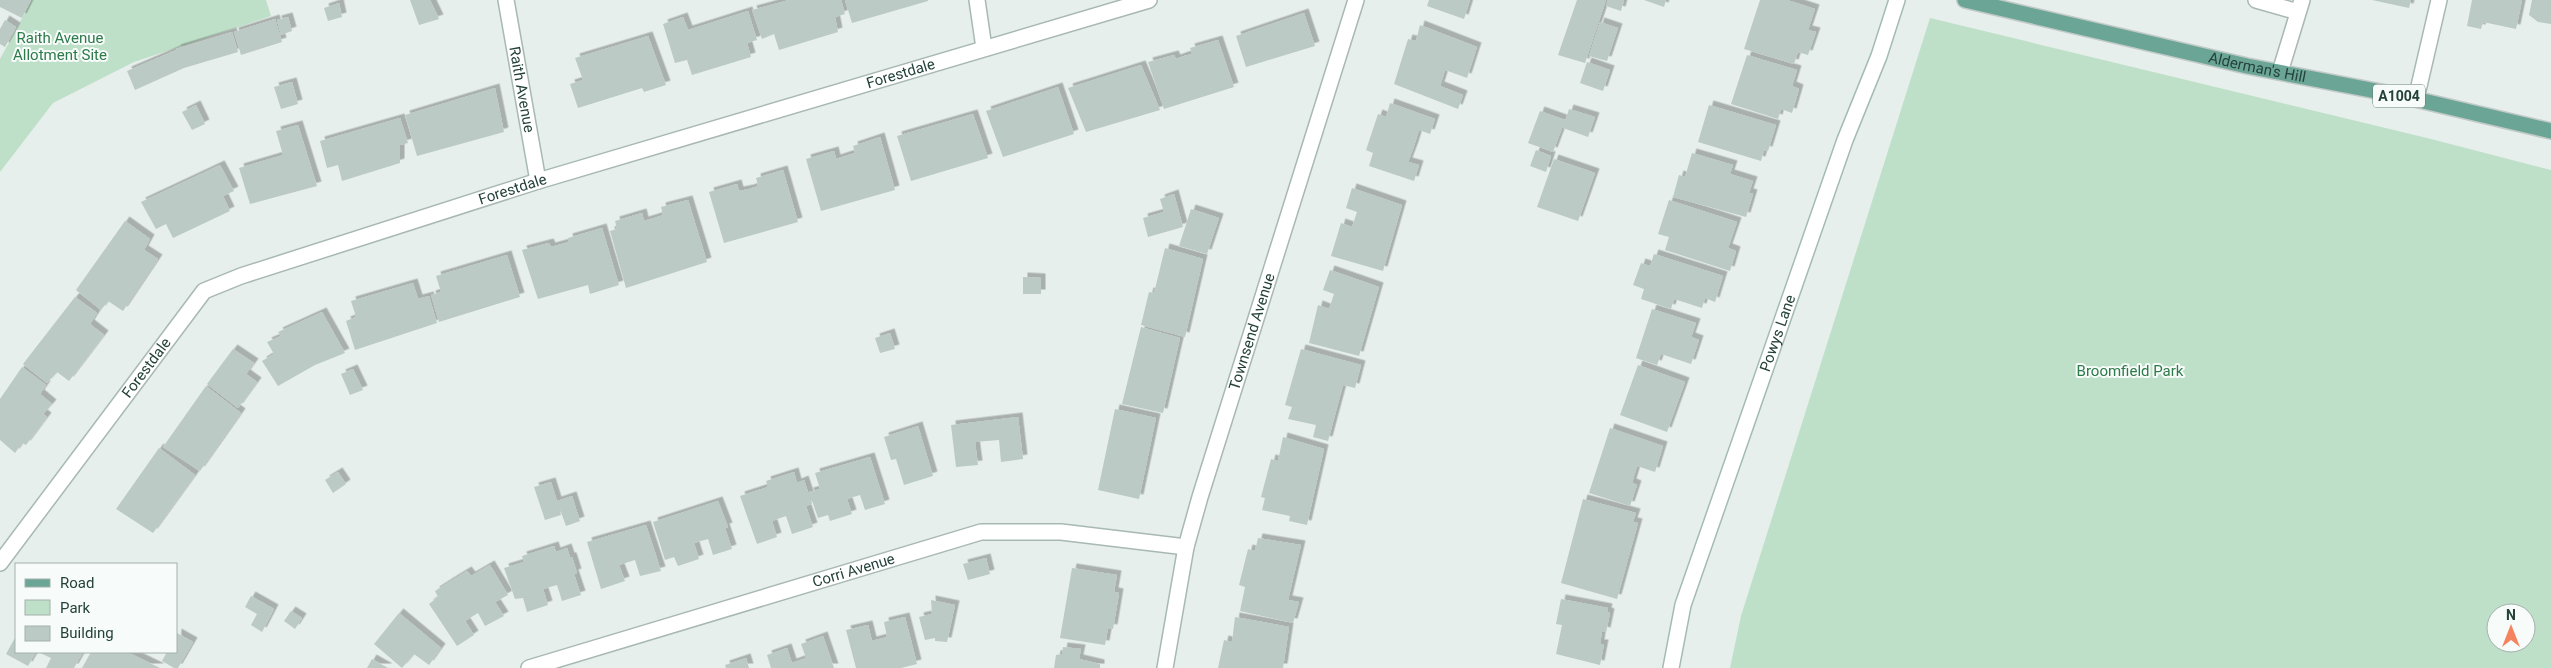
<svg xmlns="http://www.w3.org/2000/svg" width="2551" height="668" viewBox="0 0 2551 668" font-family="Roboto,sans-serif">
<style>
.green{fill:#bfe0c8;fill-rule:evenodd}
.building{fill:#bbcac4;filter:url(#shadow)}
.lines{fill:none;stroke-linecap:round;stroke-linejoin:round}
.service-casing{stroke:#a8b8b2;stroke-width:18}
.minor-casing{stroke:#a8b8b2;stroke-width:18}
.secondary-casing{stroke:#a4bbb3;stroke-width:18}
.primary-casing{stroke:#c2cac8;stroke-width:18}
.service{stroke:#fff;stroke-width:15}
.minor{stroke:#fff;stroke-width:15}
.secondary{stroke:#fff;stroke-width:15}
.primary{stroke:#6aa596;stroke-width:15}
.labels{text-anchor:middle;stroke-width:4;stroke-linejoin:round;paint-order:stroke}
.shield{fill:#f7fbf9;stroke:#637a73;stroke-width:1}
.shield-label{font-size:14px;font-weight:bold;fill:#24423a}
.park-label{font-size:15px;fill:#2d7a4b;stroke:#f7fbf9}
.street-label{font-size:15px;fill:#24423a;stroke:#f7fbf9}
</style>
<defs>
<filter id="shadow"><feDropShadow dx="4.5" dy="-4.5" stdDeviation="0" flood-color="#0004"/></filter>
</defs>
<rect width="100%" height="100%" fill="#e6efeb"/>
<path class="green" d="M32,0H266L271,16L134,62L53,103L0,172V59Z
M1930,18L2427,138L2551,170V668H1730L1741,616ZM2496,613H2526V643H2496Z"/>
<path class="building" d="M0,0H31L22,18L0,7Z
M410,0H430L439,19L419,25Z
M789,0H841L845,14L835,17L838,32L779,50L774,34L762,39L752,10Z
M845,0H928V1L852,23Z
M1429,0H1470L1464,19L1427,6Z
M1577,0H1606L1585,63L1558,55Z
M1608,0H1624L1621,11L1606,6Z
M1644,0H1666L1664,7Z
M1760,0H1787L1815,9L1808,30L1816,32L1808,55L1798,52L1794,64L1744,49Z
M2372,0H2411L2409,8Z
M2472,0H2522L2516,29L2483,22L2481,29L2467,26Z
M2532,0H2551V24L2538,22L2529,15Z
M339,3L342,17L328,21L324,8Z
M748,11L757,40L747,43L751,57L692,75L687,60L675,63L663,24L683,17L688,30Z
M1304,13L1315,46L1246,67L1236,36Z
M288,17L292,31L281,35L277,20Z
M275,19L282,42L241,55L234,32Z
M5,20L16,27L5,47L0,44V29Z
M1600,22L1618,28L1607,61L1589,56Z
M1420,25L1477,47L1467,78L1445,70L1440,86L1463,95L1458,109L1394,84L1408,39L1416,41Z
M232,32L238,52L184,68L135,90L127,71L176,50L180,60L176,49Z
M648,36L666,85L644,92L642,88L578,108L570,84L583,80L575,58Z
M1218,40L1234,87L1164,109L1148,62L1174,55L1176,59L1184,56L1192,54L1190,48Z
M1747,55L1797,70L1792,86L1799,89L1792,113L1781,109L1778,119L1731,104Z
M1587,62L1610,70L1603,91L1580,83Z
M1141,65L1160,110L1086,132L1068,88Z
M292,82L298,104L281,109L274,87Z
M1058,87L1074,134L1003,157L986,111Z
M495,88L504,132L417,156L405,115Z
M1390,103L1435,119L1430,134L1419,130L1414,146L1408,162L1419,165L1414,181L1369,166L1373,153L1366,150L1378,114L1386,117Z
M196,105L205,124L192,130L182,112Z
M1709,105L1776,125L1768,151L1764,150L1761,161L1698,142Z
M1569,109L1595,117L1588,137L1563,128Z
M1540,111L1565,120L1553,152L1528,143Z
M973,114L988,158L911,181L897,136Z
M400,118L408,143L400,145V163L342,181L338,165L327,168L320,141Z
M298,125L317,186L250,204L239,168L283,155L276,131Z
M880,137L895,190L821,211L806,159L834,151L836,159L845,156L855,153L853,146Z
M1536,150L1551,156L1546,172L1530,166Z
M1692,153L1733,165L1730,174L1753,181L1749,193L1753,194L1746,217L1673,197L1679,175L1685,177Z
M1554,159L1595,173L1578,221L1537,207Z
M220,165L234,191L223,196L230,211L173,238L166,224L156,229L141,202Z
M783,170L798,222L724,243L709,192L737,184L739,191L749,189L758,186L756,178Z
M1352,188L1402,205L1383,271L1331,256L1341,223L1352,227L1357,212L1346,208Z
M1174,194L1183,227L1148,237L1143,218L1164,212L1160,199Z
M688,200L707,262L626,288L610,231L617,229L615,221L642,213L644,221L654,218L663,215L661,207Z
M1669,200L1737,222L1728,248L1736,251L1730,271L1665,250L1669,237L1658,234Z
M1191,209L1219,218L1207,254L1179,246Z
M125,221L150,239L144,250L158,259L123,311L108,301L101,310L76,290Z
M602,228L619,285L590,294L588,285L538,299L522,250L549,243L551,247L569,242L568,238Z
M1165,248L1203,259L1185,337L1141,325L1149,292L1154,293Z
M1654,254L1723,276L1715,302L1705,298L1702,308L1674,299L1671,309L1641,299L1644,289L1633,285L1641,263L1650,266Z
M507,255L520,297L439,322L431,295L441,292L436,276Z
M1330,270L1379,287L1359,356L1309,343L1318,305L1329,309L1334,294L1323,290Z
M1023,277L1041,278V294H1023Z
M413,283L418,299L429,296L437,323L355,350L346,321L356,317L351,301Z
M75,297L97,313L90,324L104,335L69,381L57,372L47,383L23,364Z
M1652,309L1696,323L1691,337L1699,340L1691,364L1661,354L1657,365L1636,358Z
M322,312L345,353L315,365L278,386L262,361L274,354L267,342L281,336L278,332Z
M1141,327L1180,338L1163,413L1122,404Z
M890,333L895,349L880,353L875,338Z
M233,349L254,363L246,374L257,382L238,408L207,384Z
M1301,349L1361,365L1355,388L1343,385L1328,441L1313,437L1316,425L1288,419L1292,407L1285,405Z
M1638,365L1685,382L1667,432L1620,415Z
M22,367L46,385L40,394L52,404L43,414L47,417L26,445L22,443L15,453L0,440V399Z
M353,369L363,390L350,395L341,374Z
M206,386L241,413L200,471L163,447Z
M1115,409L1156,418L1139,499L1098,490Z
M1018,417L1023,459L1001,462L999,440L975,442L978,465L956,467L951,425Z
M918,426L933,476L904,485L896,459L891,460L884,437Z
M1610,428L1663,446L1655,472L1637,466L1632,483L1637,485L1630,506L1589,493Z
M1283,437L1324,449L1307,525L1289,521L1290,516L1262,510L1265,498L1261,497L1271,459L1278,461Z
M159,448L195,475L153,533L116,509Z
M870,457L885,504L865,510L860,495L847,499L852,514L830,521L828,515L818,518L809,492L820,489L815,473Z
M338,472L346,484L333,493L325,480Z
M794,472L797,483L804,480L812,504L806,506L813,527L792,534L786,516L772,521L777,537L757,544L740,496L768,487L766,481Z
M551,482L557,501L572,496L580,521L566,526L558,504L561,515L545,520L534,487Z
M1583,499L1636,513L1633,522L1638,523L1617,599L1561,583Z
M718,501L728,527L725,528L732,549L713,555L708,539L694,543L699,559L678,566L674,557L665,560L653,522Z
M646,525L661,571L640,576L635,560L619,565L625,581L601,589L587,542Z
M1258,538L1301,545L1288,600L1299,602L1293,623L1240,611L1245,587L1239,585L1248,549L1255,551Z
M554,546L556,552L567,548L570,557H572L577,573L574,574L581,595L562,601L557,585L543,589L548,605L527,612L523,598L515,599L504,568L524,562L522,556Z
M986,558L990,574L968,580L963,564Z
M490,565L508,595L495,602L504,616L485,626L478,613L465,621L474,635L457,646L429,604L438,597L435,591L449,582L467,571L471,576Z
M1072,568L1117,575L1114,592L1119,593L1113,629L1108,628L1105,645L1060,638Z
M251,596L274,609L262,632L251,625L257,614L245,607Z
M1561,599L1608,608L1607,612L1610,613L1606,632L1602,631L1600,644H1604L1600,665L1556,654L1562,625L1556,624Z
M931,600L955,605L947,642L935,641V638L925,640L919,617L932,614Z
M291,611L302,618L295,629L284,621Z
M399,613L441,648L429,665L414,654L402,668L374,644Z
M905,617L917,664L901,668H856L846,630L868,625L872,641L887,637L884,622Z
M1235,617L1289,627L1283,668H1218L1224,640L1232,642Z
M177,633L193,642L178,668H174L162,661L167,652H176Z
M16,636V652H36L28,666L6,654Z
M823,636L834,668H771L767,655L787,648L792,663L806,658L801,644Z
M1063,647L1081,649L1079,659L1100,664V668H1054L1056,655L1062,654Z
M38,652H83L74,668H46L51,658Z
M91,652H127L160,668H82Z
M746,658L749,668H726L725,665Z
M372,659L388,668H367Z"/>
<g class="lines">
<g class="service-casing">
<path id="service" d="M2256,0L2298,12
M2280,72L2302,0"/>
</g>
<g class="minor-casing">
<g id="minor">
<path id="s1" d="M506,0L538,181"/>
<path d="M977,0L984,48"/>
<path d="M2416,99L2439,0"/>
<path id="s2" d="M0,563L204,291L241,276L538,181L1149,0"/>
<path id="s3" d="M529,668L981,532H1061L1186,547"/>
<path id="s4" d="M1165,668L1186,547L1200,497L1356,0"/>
</g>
</g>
<g class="secondary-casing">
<g id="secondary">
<path id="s5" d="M1671,668L1683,605L1845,140L1879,56L1897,0"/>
</g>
</g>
<g class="primary-casing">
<g id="primary">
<path id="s6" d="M1965,0L2247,66L2402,96L2551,131"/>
</g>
</g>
<use href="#service" class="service"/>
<use href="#minor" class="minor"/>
<use href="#secondary" class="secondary"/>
<use href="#primary" class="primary"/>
</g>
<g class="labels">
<rect class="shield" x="2373" y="84.5" width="52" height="23" rx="4"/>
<g class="shield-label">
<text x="2399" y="101">A1004</text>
</g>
<g class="park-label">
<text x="60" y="43">Raith Avenue<tspan x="60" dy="17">Allotment Site</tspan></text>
<text x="2130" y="376">Broomfield Park</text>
</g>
<g class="street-label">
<text dy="5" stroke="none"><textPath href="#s6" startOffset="300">Alderman's Hill</textPath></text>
<text dy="5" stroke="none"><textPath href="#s2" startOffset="1070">Forestdale</textPath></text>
<text dy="5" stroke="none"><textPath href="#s1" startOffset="91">Raith Avenue</textPath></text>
<text dy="5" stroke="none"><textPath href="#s2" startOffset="665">Forestdale</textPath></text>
<text dy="5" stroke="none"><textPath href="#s4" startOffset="348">Townsend Avenue</textPath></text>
<text dy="5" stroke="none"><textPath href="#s5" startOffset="352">Powys Lane</textPath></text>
<text dy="5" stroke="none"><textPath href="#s2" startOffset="244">Forestdale</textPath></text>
<text dy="5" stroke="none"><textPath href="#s3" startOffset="339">Corri Avenue</textPath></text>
</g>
</g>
<rect x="15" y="563" width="162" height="90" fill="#f7fbf9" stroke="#a3b1ad"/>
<rect x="25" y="579" width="25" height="8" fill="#6aa596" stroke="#a3b1ad"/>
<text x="60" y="588" font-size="15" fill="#24423a">Road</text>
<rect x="25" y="600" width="25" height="15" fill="#bfe0c8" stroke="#a3b1ad"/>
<text x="60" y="613" font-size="15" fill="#24423a">Park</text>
<rect x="25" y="626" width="25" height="15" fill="#bbcac4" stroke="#a3b1ad"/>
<text x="60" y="638" font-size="15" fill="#24423a">Building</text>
<g transform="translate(2511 628)"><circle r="24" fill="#f7fbf9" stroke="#a3b1ad"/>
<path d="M0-4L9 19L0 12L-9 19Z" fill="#f4845f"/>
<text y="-8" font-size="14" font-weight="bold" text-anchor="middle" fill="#24423a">N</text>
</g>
</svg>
